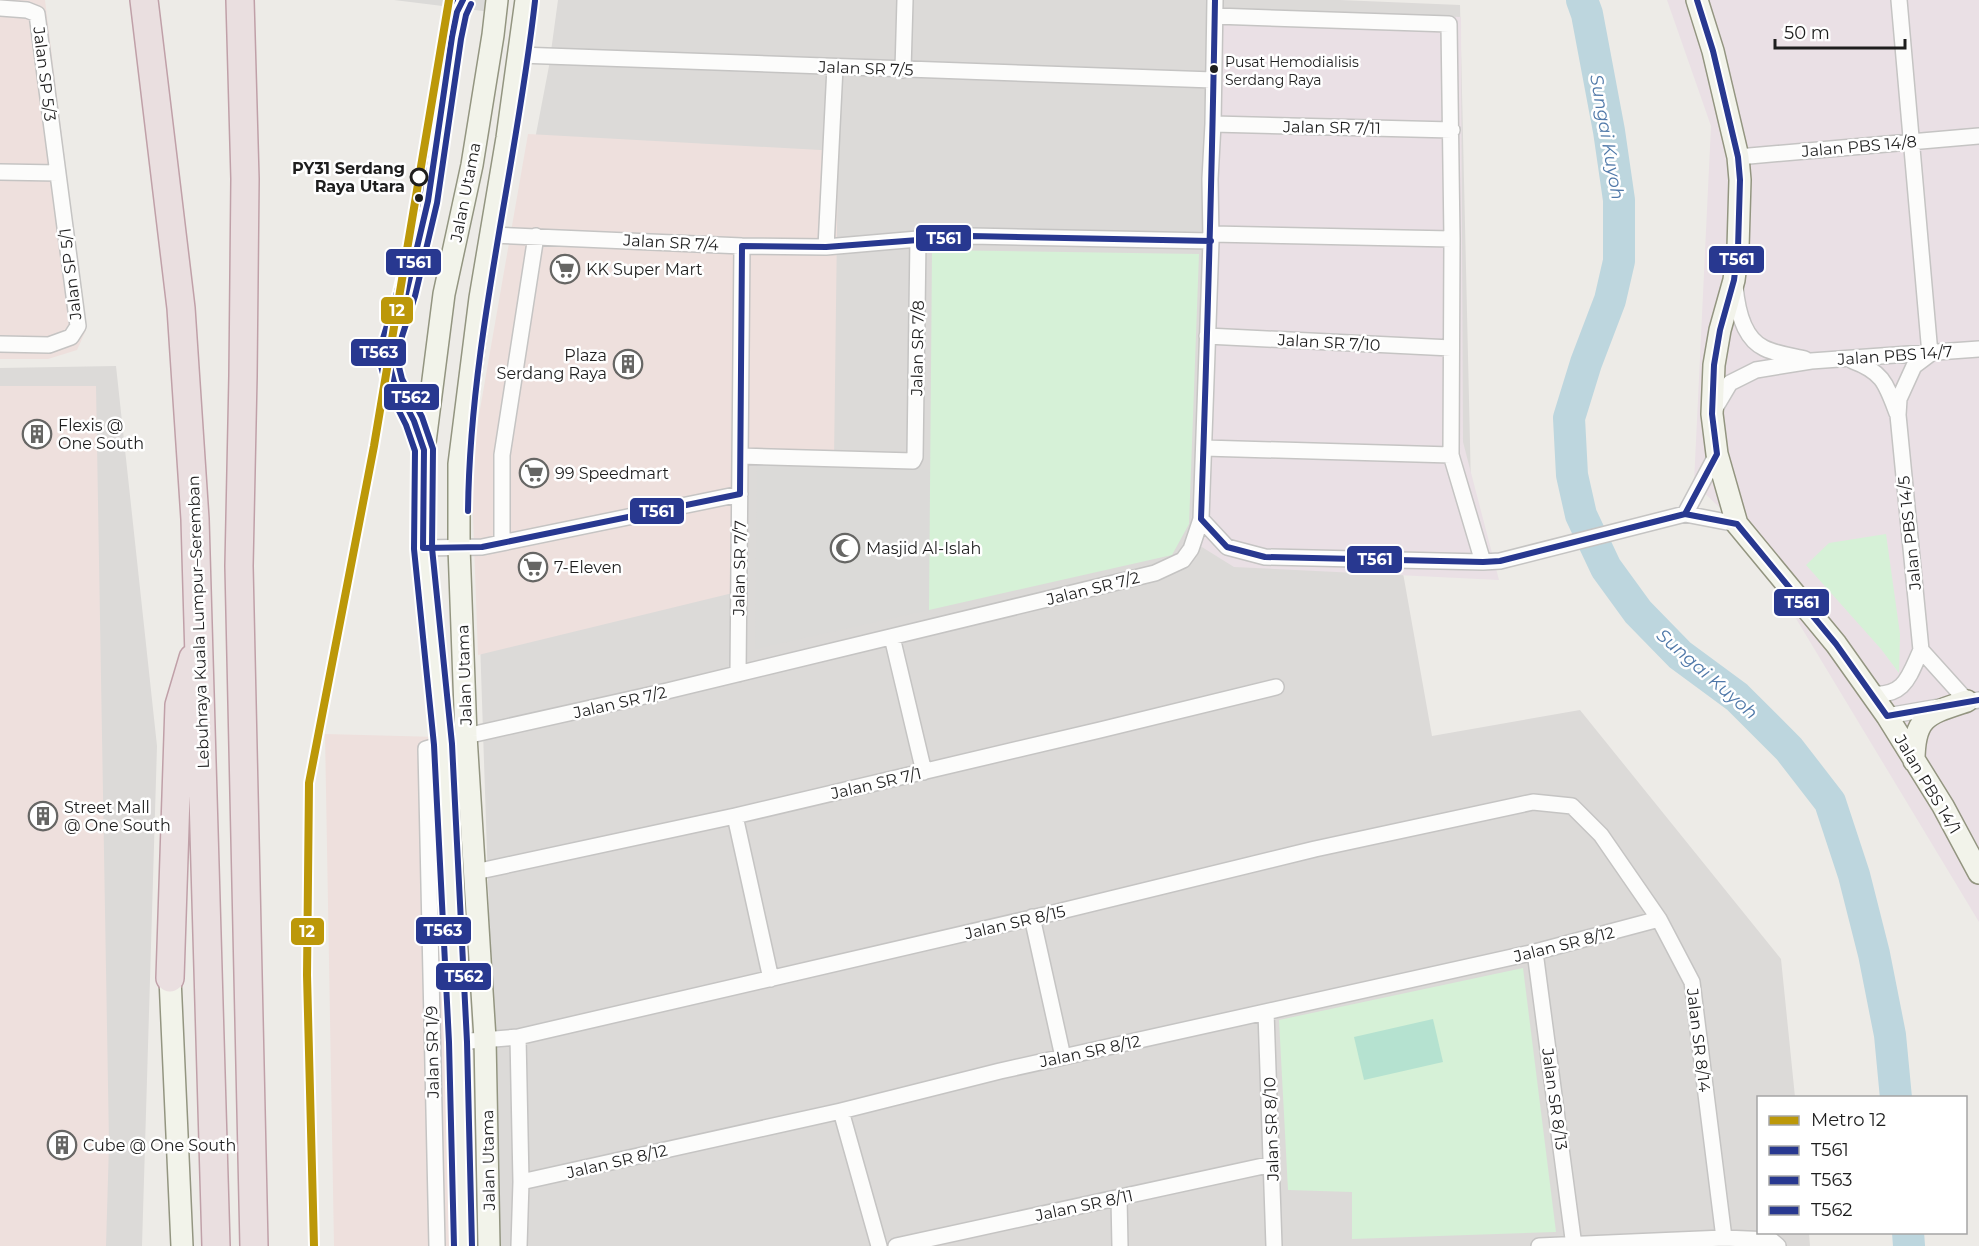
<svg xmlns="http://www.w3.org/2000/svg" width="1979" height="1246" viewBox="0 0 1979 1246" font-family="Montserrat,sans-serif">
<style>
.residential{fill:#dcdad8}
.commercial{fill:#eee0dd}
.industrial{fill:#eae0e5}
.religious{fill:#dbdad8}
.park{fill:#d6f1d7}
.pitch{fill:#b5e2d0}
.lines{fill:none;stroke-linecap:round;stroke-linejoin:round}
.river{stroke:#bdd6de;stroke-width:32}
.street-casing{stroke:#c5c4c3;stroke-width:18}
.secondary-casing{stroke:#939580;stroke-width:24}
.highway-casing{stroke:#c0a0a8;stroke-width:30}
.street{stroke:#fcfcfb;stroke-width:15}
.secondary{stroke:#f2f3ea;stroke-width:21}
.highway{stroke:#eadfe0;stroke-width:27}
.bus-1-casing{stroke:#fff;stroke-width:10}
.bus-2-casing{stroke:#fff;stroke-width:10}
.bus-3-casing{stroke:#fff;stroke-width:10}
.bus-1{stroke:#283890;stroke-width:6}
.bus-2{stroke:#283890;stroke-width:6}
.bus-3{stroke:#283890;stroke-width:6}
.metro-1-casing{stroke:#fff;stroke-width:12}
.metro-1{stroke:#bc9809;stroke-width:8}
.bus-dot{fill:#1e1e1e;stroke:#fff;stroke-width:2}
.stop-dot{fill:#fff;stroke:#1e1e1e;stroke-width:3}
.labels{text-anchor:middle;stroke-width:5;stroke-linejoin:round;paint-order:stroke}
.bus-label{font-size:14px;fill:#1e1e1e;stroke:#fff;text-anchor:start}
.street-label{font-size:16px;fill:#1e1e1e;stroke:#fff}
.stop-label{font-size:16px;font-weight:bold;fill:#1e1e1e;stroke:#fff;text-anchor:end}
.poi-label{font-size:16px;fill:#1e1e1e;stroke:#fff;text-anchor:start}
.water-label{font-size:18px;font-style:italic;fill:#5079a9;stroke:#fff}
.line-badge{stroke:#fff;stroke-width:2}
.badge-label{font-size:16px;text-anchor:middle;font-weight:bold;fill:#fff}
</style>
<rect width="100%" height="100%" fill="#edebe7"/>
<path class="residential" d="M558,0H1340L1460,5L1473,575L1403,573L1432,736L1580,710L1781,959L1795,1097L1758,1098V1232L1809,1233L1810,1246H500L474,459L549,66Z
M116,366L157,746L142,1246H0V368Z"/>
<path class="commercial" d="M0,0H45L86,330L77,350L48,359H0Z
M528,134L838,151L834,460L747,458L745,590L478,655L471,461Z
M0,386H96L109,1144L106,1246H0Z
M325,734L438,737L450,1246H334Z"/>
<path class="industrial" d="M1667,0H1979V922L1742,529L1694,483L1711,126Z
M1207,12L1461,17L1463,442L1499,580L1234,567L1197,544Z"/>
<path class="religious" d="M394,0H492L491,12Z
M757,464L930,469L929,610L755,649Z"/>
<path class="park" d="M932,250L1199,254L1189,524L1172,555L929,610Z
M1886,534L1900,634L1899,673L1881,649L1806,565L1829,543Z
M1523,968L1556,1232L1352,1239V1192L1288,1190L1279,1020Z"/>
<path class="pitch" d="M1433,1019L1443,1062L1364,1080L1354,1037Z"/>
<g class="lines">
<path class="river" d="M1582,0L1587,14L1609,131L1619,200V261L1610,300L1586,363L1569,418L1572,475L1581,515L1606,568L1638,612L1680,655L1737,697L1789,749L1830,802L1854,875L1874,954L1890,1035L1896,1098
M1908,1232L1909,1246"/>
<g class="street-casing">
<path id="street" d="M1899,0L1930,354
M0,8L27,10L37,14L78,326L71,337L49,345L0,344
M1215,16L1449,24L1452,239L1451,455L1483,562
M519,55L1213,80
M903,70L905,0
M1213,124L1452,130
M1738,157L1979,136
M0,172L58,173
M1211,234L1452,239
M491,235L742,246L826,247L918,239L971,236L1211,241
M826,247L835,67
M1735,286C1737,308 1743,338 1764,348C1776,354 1792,356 1805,359
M1207,336L1451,348
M1853,361C1883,372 1886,384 1897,413
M1714,410L1730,383L1756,370L1811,361L1979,349
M1204,448L1451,455
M740,456L913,461L915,457L918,239
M1685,514L1717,454
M1201,519L1227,547L1265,557L1483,562L1500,561L1685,514L1737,524
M502,543V455L536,236
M423,548L482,547L740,494
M892,637L924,772
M1921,650L1967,701
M738,674L742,246
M1871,694C1905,697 1909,676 1921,650L1898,415L1899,399L1914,366L1930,354
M1887,716L1979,700
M466,736L667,691L1155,573L1183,560L1191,549L1201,519L1211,241L1210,179L1213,124L1215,0
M735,816L771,979
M475,872L735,816L1100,730L1276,687
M1032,917L1063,1057
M1535,952L1574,1246
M1266,1012L1274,1246
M518,1037L521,1182L519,1246
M458,1042L518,1037L1053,913L1315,849L1533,802L1572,806L1601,835L1659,919L1692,982L1724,1238
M841,1111L879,1246
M521,1182L841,1111L1000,1071L1535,952L1659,919
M1119,1198L1120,1246
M437,1246L426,749L443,744
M896,1246L1272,1164
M1539,1246L1724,1238L1771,1240L1778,1246"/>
</g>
<g class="secondary-casing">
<path id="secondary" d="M1697,0L1713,51L1738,157L1740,180L1738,248L1734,280L1720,330L1714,365L1712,414L1717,454L1737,524L1836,644L1887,716L1943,806L1979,873
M1914,761C1914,716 1928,714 1967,701
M170,978L182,1246
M463,1246L458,1042L443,744L423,548L424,450L444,294L472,165L493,35L497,0
M489,1246L485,1039L466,736L459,547V464L480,298L507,138L526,0"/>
</g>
<g class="highway-casing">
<path id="highway" d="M144,0L181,308L195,519L216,1246
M240,0L245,179L243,376L239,566L254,1246
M170,978L179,705L193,658"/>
</g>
<use href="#street" class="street"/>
<use href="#secondary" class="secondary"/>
<use href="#highway" class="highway"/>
<g class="bus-1-casing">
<path id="bus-1" d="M463,0L457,12L452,37L428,201L406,294L387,355L394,382L414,421L424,450L423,548L482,547L740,494L742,246L826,247L971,236L1211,241
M1215,0C1212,173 1207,346 1201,519L1227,547L1265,557L1483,562L1500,561L1685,514L1737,524L1836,644L1887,716L1979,700
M1685,514L1717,454L1712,414L1714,365L1720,330L1734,280L1738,248L1740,180L1738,157L1713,51L1697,0"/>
</g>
<g class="bus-2-casing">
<path id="bus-2" d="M453,0L448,9L443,36L419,199L397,292L378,355L386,385L406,425L415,451L414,549L434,745L449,1042L454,1246
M468,511C470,340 516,171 535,1"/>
</g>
<g class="bus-3-casing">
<path id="bus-3" d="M471,4L466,15L461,39L437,203L415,296L396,355L402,379L422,417L433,449L432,548L452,744L467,1042L472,1246"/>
</g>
<use href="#bus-1" class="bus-1"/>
<use href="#bus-2" class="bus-2"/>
<use href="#bus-3" class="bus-3"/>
<g class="metro-1-casing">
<path id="metro-1" d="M314,1246L307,975L309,783L374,446L449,0"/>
</g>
<use href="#metro-1" class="metro-1"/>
</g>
<defs>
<g id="supermarket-ring" transform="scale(1.5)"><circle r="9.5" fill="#fff" stroke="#666664" stroke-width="1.5"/><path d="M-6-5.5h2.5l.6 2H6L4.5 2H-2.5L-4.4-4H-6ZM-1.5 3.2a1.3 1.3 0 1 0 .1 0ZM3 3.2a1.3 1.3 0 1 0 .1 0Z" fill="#666664"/></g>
<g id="building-ring" transform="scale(1.5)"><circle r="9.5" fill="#fff" stroke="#666664" stroke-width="1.5"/><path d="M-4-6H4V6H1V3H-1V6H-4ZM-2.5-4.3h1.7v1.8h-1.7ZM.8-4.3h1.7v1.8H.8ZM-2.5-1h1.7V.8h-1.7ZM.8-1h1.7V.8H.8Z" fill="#666664"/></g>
<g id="mosque-ring" transform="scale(1.5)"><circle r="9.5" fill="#fff" stroke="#666664" stroke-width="1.5"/><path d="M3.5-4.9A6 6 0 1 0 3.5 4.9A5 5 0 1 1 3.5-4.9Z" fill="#666664"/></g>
</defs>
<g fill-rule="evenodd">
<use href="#supermarket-ring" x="565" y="269"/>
<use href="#building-ring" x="628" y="364"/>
<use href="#building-ring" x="37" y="434"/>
<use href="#supermarket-ring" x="534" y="473"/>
<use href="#mosque-ring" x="845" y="548"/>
<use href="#supermarket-ring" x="533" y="567"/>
<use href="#building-ring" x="43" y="816"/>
<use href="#building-ring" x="62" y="1145"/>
</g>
<g class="bus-dot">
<circle cx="1214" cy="69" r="5"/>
<circle cx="419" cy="198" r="5"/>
</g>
<circle class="stop-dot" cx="419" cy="177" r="8"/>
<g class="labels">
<g class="bus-label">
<text x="1225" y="67">Pusat Hemodialisis<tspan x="1225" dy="18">Serdang Raya</tspan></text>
</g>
<g class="street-label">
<text transform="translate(866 68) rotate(2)" y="6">Jalan SR 7/5</text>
<text transform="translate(45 74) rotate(83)" y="6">Jalan SP 5/3</text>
<text transform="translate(1332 127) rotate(1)" y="6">Jalan SR 7/11</text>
<text transform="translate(1859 146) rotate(-5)" y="6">Jalan PBS 14/8</text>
<text transform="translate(465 192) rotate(-79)" y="6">Jalan Utama</text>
<text transform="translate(671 242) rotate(3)" y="6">Jalan SR 7/4</text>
<text transform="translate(70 274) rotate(-97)" y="6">Jalan SP 5/1</text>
<text transform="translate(1329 342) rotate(3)" y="6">Jalan SR 7/10</text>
<text transform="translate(917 348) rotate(-89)" y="6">Jalan SR 7/8</text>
<text transform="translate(1895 355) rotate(-4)" y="6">Jalan PBS 14/7</text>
<text transform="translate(1909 533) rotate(-96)" y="6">Jalan PBS 14/5</text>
<text transform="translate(739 568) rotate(-89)" y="6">Jalan SR 7/7</text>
<text transform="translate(1093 588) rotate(-14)" y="6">Jalan SR 7/2</text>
<text transform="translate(198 622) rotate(-92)" y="6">Lebuhraya Kuala Lumpur–Seremban</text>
<text transform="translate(464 675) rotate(-92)" y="6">Jalan Utama</text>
<text transform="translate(620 702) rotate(-13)" y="6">Jalan SR 7/2</text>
<text transform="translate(876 783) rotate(-13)" y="6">Jalan SR 7/1</text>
<text transform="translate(1928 784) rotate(59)" y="6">Jalan PBS 14/1</text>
<text transform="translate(1015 922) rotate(-13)" y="6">Jalan SR 8/15</text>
<text transform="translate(1564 944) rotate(-14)" y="6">Jalan SR 8/12</text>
<text transform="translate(1699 1040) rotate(83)" y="6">Jalan SR 8/14</text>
<text transform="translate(1090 1051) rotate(-12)" y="6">Jalan SR 8/12</text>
<text transform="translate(432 1052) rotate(-91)" y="6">Jalan SR 1/9</text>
<text transform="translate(1555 1099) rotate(82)" y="6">Jalan SR 8/13</text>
<text transform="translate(1271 1129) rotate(-92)" y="6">Jalan SR 8/10</text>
<text transform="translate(488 1160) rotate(-91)" y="6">Jalan Utama</text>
<text transform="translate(617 1161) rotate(-13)" y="6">Jalan SR 8/12</text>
<text transform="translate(1084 1205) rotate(-12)" y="6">Jalan SR 8/11</text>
</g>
<g class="stop-label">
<text x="405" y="174">PY31 Serdang<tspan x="405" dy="18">Raya Utara</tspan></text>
</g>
<g class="poi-label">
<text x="586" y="275">KK Super Mart</text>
<text x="607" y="361" text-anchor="end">Plaza<tspan x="607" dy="18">Serdang Raya</tspan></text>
<text x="58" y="431">Flexis @<tspan x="58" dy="18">One South</tspan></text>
<text x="555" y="479">99 Speedmart</text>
<text x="866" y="554">Masjid Al-Islah</text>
<text x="554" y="573">7-Eleven</text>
<text x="64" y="813">Street Mall<tspan x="64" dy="18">@ One South</tspan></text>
<text x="83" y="1151">Cube @ One South</text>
</g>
<g class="water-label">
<text transform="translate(1607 137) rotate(80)" y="6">Sungai Kuyoh</text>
<text transform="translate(1707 674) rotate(41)" y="6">Sungai Kuyoh</text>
</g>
</g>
<g class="line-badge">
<rect x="915" y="224" width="57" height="28" rx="6" fill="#283890"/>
<rect x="1708" y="245" width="57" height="29" rx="6" fill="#283890"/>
<rect x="385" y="248" width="57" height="28" rx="6" fill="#283890"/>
<rect x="380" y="296" width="34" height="29" rx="6" fill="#bc9809"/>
<rect x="350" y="338" width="57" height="29" rx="6" fill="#283890"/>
<rect x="383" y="383" width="57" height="28" rx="6" fill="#283890"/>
<rect x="629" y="497" width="56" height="28" rx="6" fill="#283890"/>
<rect x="1346" y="545" width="57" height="29" rx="6" fill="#283890"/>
<rect x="1773" y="588" width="57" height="29" rx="6" fill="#283890"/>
<rect x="415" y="916" width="57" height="29" rx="6" fill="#283890"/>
<rect x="290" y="917" width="35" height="29" rx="6" fill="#bc9809"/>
<rect x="435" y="962" width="57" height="29" rx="6" fill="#283890"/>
</g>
<g class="badge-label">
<text x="944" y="244">T561</text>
<text x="1737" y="265">T561</text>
<text x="414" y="268">T561</text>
<text x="397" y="316">12</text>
<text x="379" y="358">T563</text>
<text x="411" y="403">T562</text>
<text x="657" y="517">T561</text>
<text x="1375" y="565">T561</text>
<text x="1802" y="608">T561</text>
<text x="443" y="936">T563</text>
<text x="307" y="937">12</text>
<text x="464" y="982">T562</text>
</g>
<rect x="1757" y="1096" width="210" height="138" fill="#ffffff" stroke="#a5a5a5" stroke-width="1.5"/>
<rect x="1769" y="1116" width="30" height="9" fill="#bc9809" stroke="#a5a5a5" stroke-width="1.5"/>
<text x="1811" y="1126" font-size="18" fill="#1e1e1e">Metro 12</text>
<rect x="1769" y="1146" width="30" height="9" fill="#283890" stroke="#a5a5a5" stroke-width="1.5"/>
<text x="1811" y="1156" font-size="18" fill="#1e1e1e">T561</text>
<rect x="1769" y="1176" width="30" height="9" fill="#283890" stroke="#a5a5a5" stroke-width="1.5"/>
<text x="1811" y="1186" font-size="18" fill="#1e1e1e">T563</text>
<rect x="1769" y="1206" width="30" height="9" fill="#283890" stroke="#a5a5a5" stroke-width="1.5"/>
<text x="1811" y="1216" font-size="18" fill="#1e1e1e">T562</text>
<path d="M1775 39v9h130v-9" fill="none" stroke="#1e1e1e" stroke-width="3"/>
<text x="1784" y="39" font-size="18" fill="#1e1e1e" stroke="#ffffff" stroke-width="4.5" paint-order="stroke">50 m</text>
</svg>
